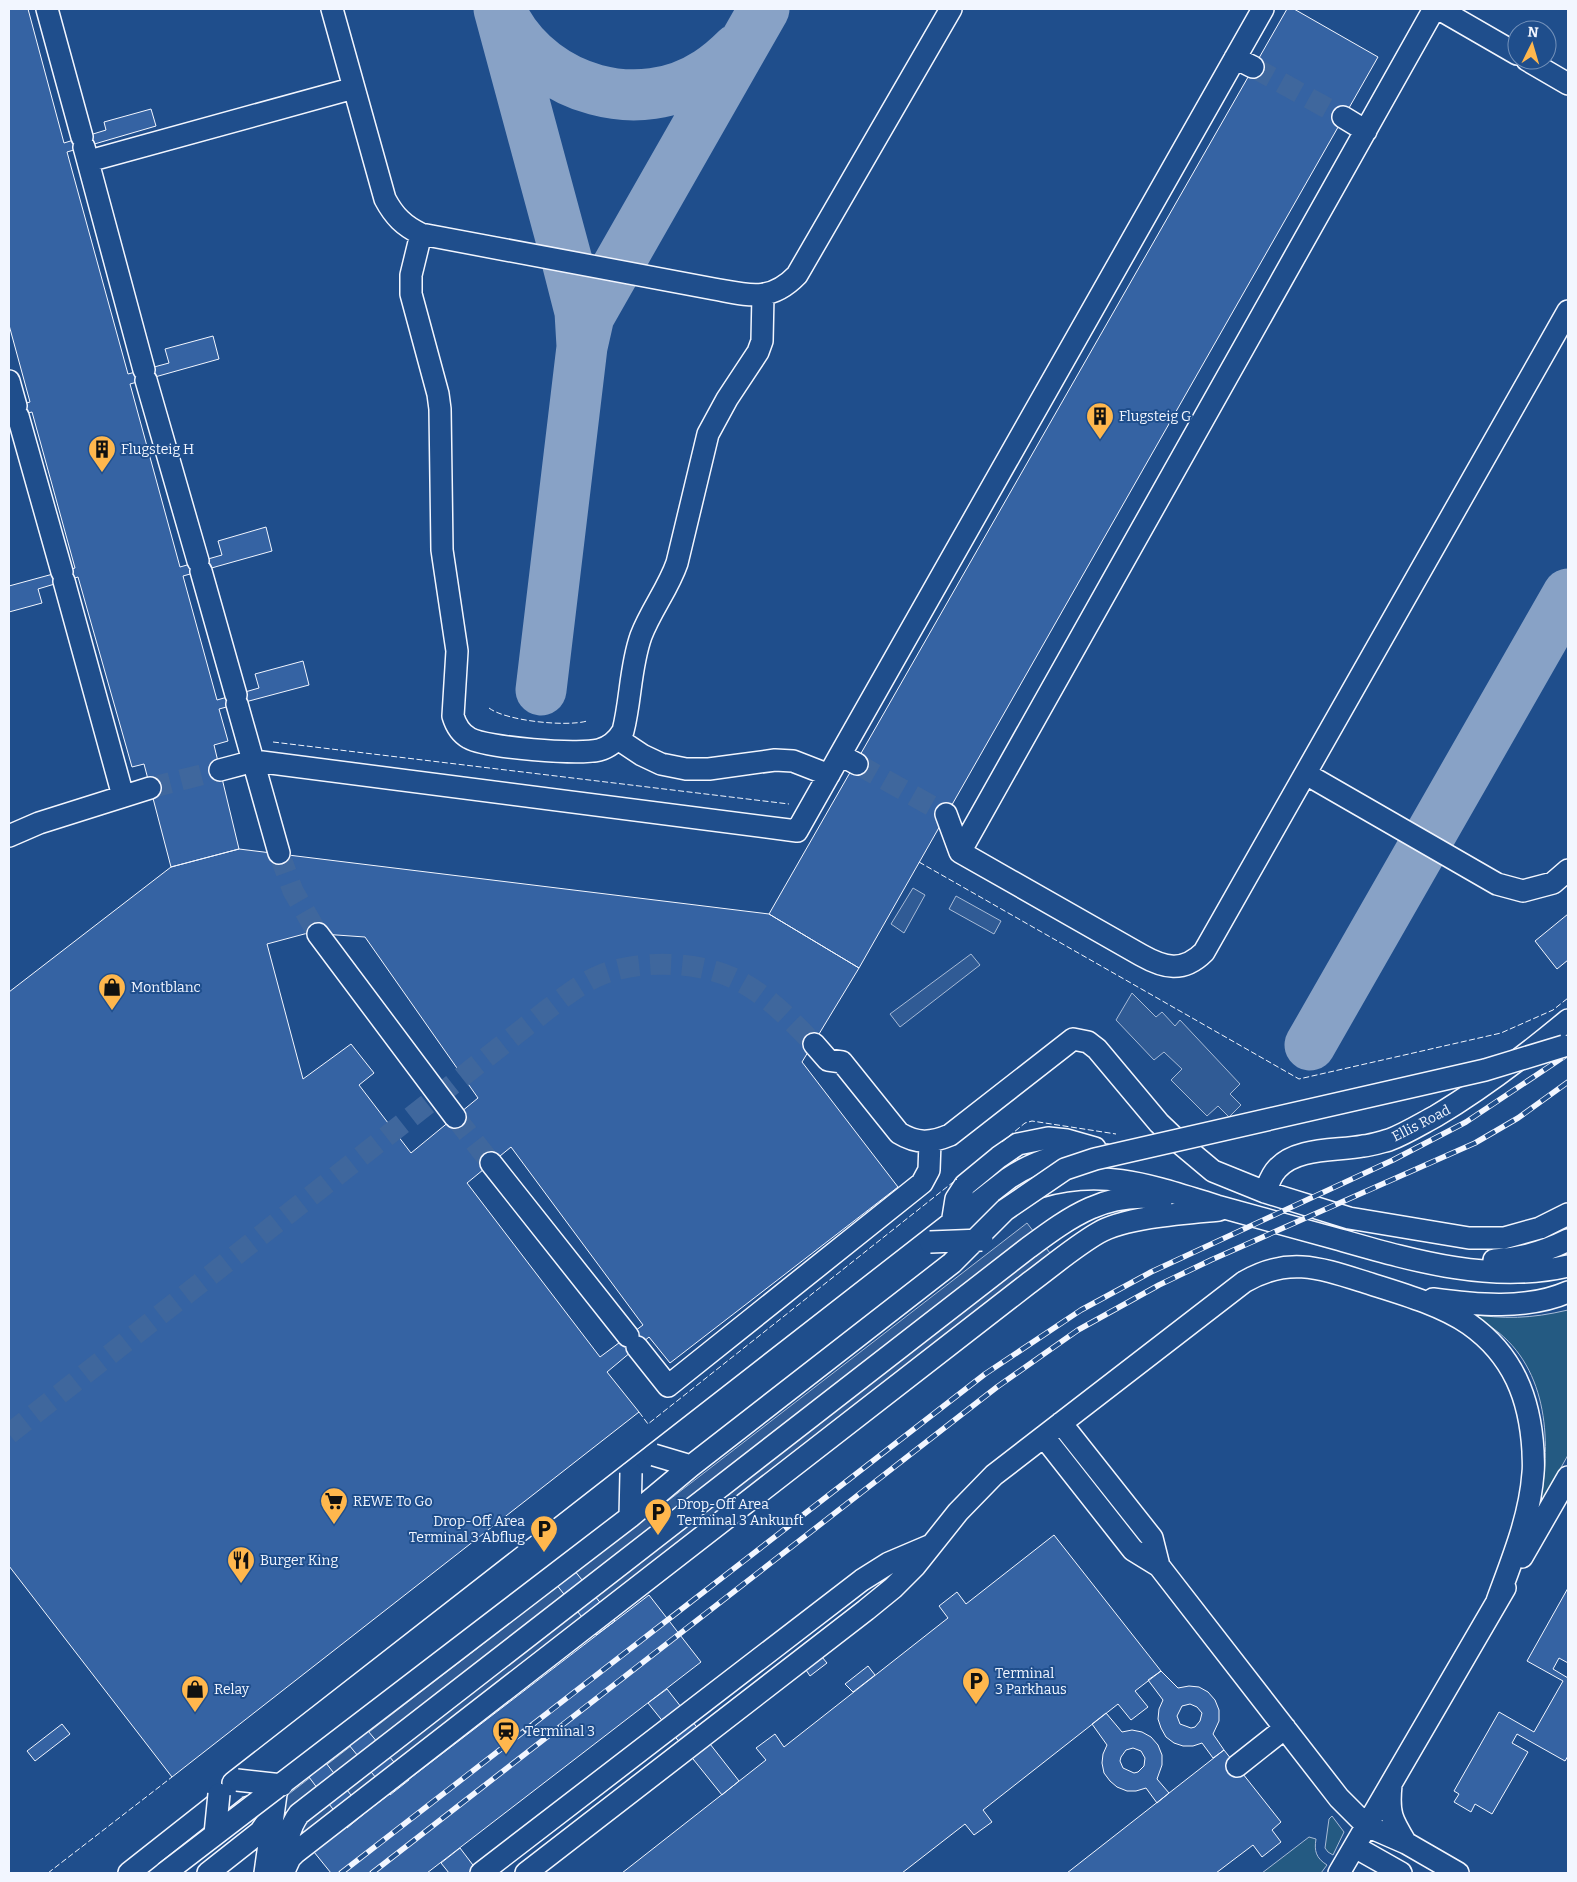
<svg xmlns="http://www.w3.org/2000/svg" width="1577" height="1882" viewBox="0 0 1577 1882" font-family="Bitter,serif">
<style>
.green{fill:#245a82;stroke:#a8bbd7}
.parking{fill:#305b95;stroke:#a8bbd7}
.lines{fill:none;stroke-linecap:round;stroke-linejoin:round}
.taxiway{stroke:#88a2c6;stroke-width:51}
.building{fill:#3563a3;stroke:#f2f6ff;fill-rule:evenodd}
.minor-tunnel{stroke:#3f679d;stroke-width:21;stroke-dasharray:21 11;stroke-linecap:butt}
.minor-casing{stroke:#f2f6ff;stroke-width:24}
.minor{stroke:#1f4e8c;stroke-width:21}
.rail-casing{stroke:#f2f6ff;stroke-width:5.5}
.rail{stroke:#1f4e8c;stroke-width:4;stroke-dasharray:11;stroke-linecap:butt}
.minor-bridge-casing{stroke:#f2f6ff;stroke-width:24;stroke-linecap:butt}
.minor-bridge{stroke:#1f4e8c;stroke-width:21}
.fence{stroke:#f2f6ff;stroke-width:1;stroke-dasharray:6 2.5;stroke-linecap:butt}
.labels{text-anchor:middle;stroke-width:4;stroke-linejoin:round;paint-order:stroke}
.poi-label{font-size:14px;fill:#f2f6ff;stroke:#1f4e8c;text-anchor:start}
.street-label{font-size:14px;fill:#f2f6ff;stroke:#1f4e8c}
</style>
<rect width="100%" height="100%" fill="#1f4e8c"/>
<path class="green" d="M1568,1310V1455L1539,1507C1552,1445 1549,1369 1494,1329C1486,1323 1475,1319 1467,1314C1506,1319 1529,1319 1568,1310Z
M1332,1816L1344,1832L1333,1855L1328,1852L1325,1848L1329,1819Z
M1309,1837L1316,1839C1314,1851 1316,1858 1327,1865L1321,1873H1262Z"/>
<path class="parking" d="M913,888L925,895L904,933L891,924Z
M956,896L1001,921L994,934L949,909Z
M971,954L980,965L900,1027L890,1014Z
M1132,993L1156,1017L1162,1012L1175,1026L1180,1020L1240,1084L1230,1094L1241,1105L1229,1117L1218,1106L1207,1116L1171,1080L1182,1069L1164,1052L1154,1060L1116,1020Z
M1027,1223L1053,1257L302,1838L276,1804Z"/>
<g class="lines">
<path class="taxiway" d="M499,9L567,261L580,312L582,346
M506,21C545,90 639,118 708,73C719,66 728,58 737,49
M541,690L582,347L589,316L764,9
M1310,1045L1568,594"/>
</g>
<path class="building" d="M9,9H28L64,143L106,130L104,122L151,109L156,126L67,152L128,374L169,363L165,349L213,336L219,359L130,384L180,567L222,555L218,541L266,527L272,551L183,576L217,700L259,688L255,674L303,661L309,685L219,709L228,741L214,745L239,849L171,867L144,764L132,767L78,577L38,589L42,603L9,612V586L75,568L32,412L9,418V408L30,402L9,325Z
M1287,9H1294L1378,57L859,968L769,914Z
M239,849L769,914L859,968L802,1062L898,1187L670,1363L649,1337L607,1372L639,1412L172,1777L9,1566V992L171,867ZM308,933L365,937L478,1098L411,1153L359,1085L374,1073L351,1044L303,1079L267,944ZM511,1147L643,1325L600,1357L467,1183Z
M1568,914V960L1557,969L1535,941Z
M1054,1535L1161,1671L1135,1691L1148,1707L1131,1720L1118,1704L983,1810L992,1822L974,1835L965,1824L902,1873H622L766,1760L756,1748L775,1734L784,1747L948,1618L939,1606L957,1592L966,1604Z
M574,1570L615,1621L596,1635L556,1584Z
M1568,1588V1663L1559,1658L1553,1669L1568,1678V1756L1565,1761L1517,1734L1512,1743L1528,1752L1492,1814L1475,1804L1471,1812L1454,1802L1459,1794L1454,1791L1499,1712L1534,1732L1563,1681L1527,1661Z
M649,1595L701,1662L427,1873H331L314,1852Z
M822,1657L827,1663L810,1676L806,1670Z
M868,1666L875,1675L853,1692L845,1684Z
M1161,1671L1178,1688L1189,1686L1199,1687L1208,1692L1215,1700L1219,1710V1721L1213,1734L1224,1750L1213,1758L1202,1743L1193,1746H1183L1174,1743L1166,1737L1161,1728L1158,1719L1159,1709L1163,1700L1148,1680ZM1190,1704L1197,1707L1202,1713L1200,1721L1195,1727L1191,1728L1180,1724L1177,1716L1182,1706Z
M667,1689L739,1781L722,1795L648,1703Z
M1106,1713L1122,1732L1132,1730L1142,1732L1151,1737L1158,1745L1162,1755V1765L1157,1779L1169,1793L1157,1803L1146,1788L1136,1791H1127L1117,1787L1110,1781L1104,1773L1102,1763L1103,1754L1107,1745L1092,1724ZM1133,1748L1141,1751L1145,1758L1144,1766L1138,1772L1134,1773L1123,1768L1120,1761L1121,1757L1126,1750Z
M62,1724L70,1734L35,1761L27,1751Z
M368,1731L409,1780L390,1795L349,1745Z
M1224,1750L1281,1822L1272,1830L1281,1842L1262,1857L1253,1845L1216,1873H1067Z
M326,1763L365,1813L347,1828L309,1777Z
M460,1848L479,1873H449L441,1863Z"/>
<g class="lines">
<path class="minor-tunnel" d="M1253,67L1343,117
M857,764L946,814
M150,788L220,770
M279,853L293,891L318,934
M455,1117L491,1163
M9,1434L548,1009C565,996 583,982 603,974C643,959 704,961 741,982C769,997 792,1021 814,1044"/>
<g class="minor-casing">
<path id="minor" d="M47,9L82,137
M332,9L385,199C394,216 404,226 421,234L714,289C748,295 770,303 797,275L951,9
M1439,9L1517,54
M1235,58L1253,67
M1527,60L1568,84
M1343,117L1366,131
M84,147L144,370
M89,161L354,88
M421,234L411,275V294L438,394L440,409L442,550L457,651L453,716C456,726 460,733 469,738C486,748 579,755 599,750C610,747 617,741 623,731C631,700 630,667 641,636C651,610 668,589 677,563L708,434L727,399L758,352L762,341L763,295
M146,380L198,561
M9,381L16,406
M18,416L62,572
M201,571L236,695
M64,581L123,796
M237,704L279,853
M618,739L642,755L661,764L686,769H709L775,760L793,761L829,775
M840,755L1263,9
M220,770L254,761L797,831L840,755L857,764
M1306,774L1497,884L1523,891L1553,883L1568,870
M946,814L960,852L1141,955C1164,968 1183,973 1204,952L1568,311
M9,836L39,823L150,788
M960,852L1434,9
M318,934L455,1117
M814,1044L828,1060L842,1062L899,1133C917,1144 931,1143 950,1135L1073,1039L1088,1042L1097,1049L1159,1123L1182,1145L1213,1171L1265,1192L1349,1218L1469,1238H1504L1540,1228L1568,1214
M491,1163L628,1336
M1039,1187C1104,1167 1155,1187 1217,1206C1257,1217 1297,1228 1337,1239C1411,1260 1491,1284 1568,1266
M1265,1192C1268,1185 1271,1175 1277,1169C1296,1147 1337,1151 1363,1146C1372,1145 1381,1142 1389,1140C1405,1134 1421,1124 1436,1116C1483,1088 1526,1055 1568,1020
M952,1224L956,1199L965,1185L999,1157L1018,1144L1048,1138L1067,1140L1095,1148
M1494,1260C1521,1259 1544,1252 1568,1240
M1433,1299C1476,1305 1527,1310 1568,1292
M637,1347L668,1386L922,1183L929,1170L930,1142
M1061,1423L1152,1538L1159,1566
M1044,1437L1133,1550L1159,1566L1339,1798L1367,1826L1406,1843L1458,1873
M1522,1557L1568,1477
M1237,1766L1285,1728
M233,1783L1009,1178C1043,1156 1065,1153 1105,1155
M1391,1785C1388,1814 1392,1820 1406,1843
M1355,1847L1401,1873
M284,1871L290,1858L295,1853L1029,1283C1052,1266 1074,1247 1098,1233C1125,1217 1187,1213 1219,1210
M129,1873L238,1787L273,1776L995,1210
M208,1873L260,1832L272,1815
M265,1873L276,1794L282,1774
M283,1873C286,1853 286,1831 299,1814L1028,1248C1070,1217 1106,1190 1162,1199
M481,1873L862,1580L889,1563L929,1546
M526,1873L866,1610L893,1588L915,1566L958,1512L994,1475L1244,1282C1290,1255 1323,1269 1371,1284C1403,1294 1441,1305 1469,1324C1513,1355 1530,1398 1533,1451C1533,1458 1534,1466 1533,1473C1530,1517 1512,1560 1497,1601
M1339,1873L1505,1588"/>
</g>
<use href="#minor" class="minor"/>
<g class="rail-casing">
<path id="rail" d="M341,1873L985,1374L1081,1310L1151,1272L1393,1160L1466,1122L1568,1054
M372,1873L997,1387L1078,1330L1159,1285L1211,1260L1475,1143L1518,1118L1568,1082"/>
</g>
<use href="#rail" class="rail"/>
<g class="minor-bridge-casing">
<path id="minor-bridge" d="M930,1242L982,1240
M654,1455L691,1466
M630,1517L631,1473
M237,1780L282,1785
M215,1834L219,1794
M165,1873L630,1517L691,1466L952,1263L1005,1210L1065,1169L1095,1159L1485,1070L1564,1046"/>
</g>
<use href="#minor-bridge" class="minor-bridge"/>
<path class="fence" d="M489,708C506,721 567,727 587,721
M273,742L789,804
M919,862L1299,1079L1501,1033L1553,1010L1568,998
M1002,1142L1025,1123L1032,1121L1116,1134
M639,1412L648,1424L957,1179
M48,1873L172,1777"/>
</g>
<defs>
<g id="building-pin" transform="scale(1.4375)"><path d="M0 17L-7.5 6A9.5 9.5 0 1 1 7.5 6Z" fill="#ffb74d" stroke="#1f4e8c"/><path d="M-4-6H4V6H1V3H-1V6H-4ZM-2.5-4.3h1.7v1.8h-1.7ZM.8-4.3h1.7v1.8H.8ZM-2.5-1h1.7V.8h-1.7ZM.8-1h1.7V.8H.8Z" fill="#111"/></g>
<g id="shop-pin" transform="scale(1.4375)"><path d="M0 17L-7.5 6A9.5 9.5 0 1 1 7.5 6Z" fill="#ffb74d" stroke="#1f4e8c"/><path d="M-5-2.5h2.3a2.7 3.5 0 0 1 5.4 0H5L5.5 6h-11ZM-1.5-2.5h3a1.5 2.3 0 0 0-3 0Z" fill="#111"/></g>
<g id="supermarket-pin" transform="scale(1.4375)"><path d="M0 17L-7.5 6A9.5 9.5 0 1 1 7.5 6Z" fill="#ffb74d" stroke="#1f4e8c"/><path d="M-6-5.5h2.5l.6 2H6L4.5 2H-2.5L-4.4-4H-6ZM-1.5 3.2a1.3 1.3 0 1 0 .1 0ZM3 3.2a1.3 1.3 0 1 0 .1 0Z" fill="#111"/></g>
<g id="parking-pin" transform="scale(1.4375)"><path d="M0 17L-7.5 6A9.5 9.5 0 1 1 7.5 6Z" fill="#ffb74d" stroke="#1f4e8c"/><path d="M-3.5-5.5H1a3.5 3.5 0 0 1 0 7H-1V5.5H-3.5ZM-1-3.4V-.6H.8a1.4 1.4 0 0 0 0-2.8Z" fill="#111"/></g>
<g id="restaurant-pin" transform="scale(1.4375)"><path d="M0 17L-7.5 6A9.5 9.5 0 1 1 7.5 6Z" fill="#ffb74d" stroke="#1f4e8c"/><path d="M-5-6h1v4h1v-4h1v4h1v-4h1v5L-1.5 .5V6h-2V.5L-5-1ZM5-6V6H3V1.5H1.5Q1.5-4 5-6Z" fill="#111"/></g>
<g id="station-pin" transform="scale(1.4375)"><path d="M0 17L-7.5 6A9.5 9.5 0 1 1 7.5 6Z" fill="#ffb74d" stroke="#1f4e8c"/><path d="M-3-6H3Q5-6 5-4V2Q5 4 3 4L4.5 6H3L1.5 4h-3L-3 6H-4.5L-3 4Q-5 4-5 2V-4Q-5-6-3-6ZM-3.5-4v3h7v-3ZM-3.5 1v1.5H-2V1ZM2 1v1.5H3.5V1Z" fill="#111"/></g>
</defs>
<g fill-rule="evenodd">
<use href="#building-pin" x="1100" y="416"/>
<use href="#building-pin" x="102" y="449"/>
<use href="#shop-pin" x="112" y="987"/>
<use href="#supermarket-pin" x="334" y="1501"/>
<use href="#parking-pin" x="658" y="1512"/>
<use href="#parking-pin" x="544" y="1529"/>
<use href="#restaurant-pin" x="241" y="1560"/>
<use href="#parking-pin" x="976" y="1681"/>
<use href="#shop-pin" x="195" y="1689"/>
<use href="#station-pin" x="506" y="1731"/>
</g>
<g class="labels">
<g class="poi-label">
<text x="1119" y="421">Flugsteig G</text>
<text x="121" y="454">Flugsteig H</text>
<text x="131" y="992">Montblanc</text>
<text x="353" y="1506">REWE To Go</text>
<text x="677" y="1509">Drop-Off Area<tspan x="677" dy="16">Terminal 3 Ankunft</tspan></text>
<text x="525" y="1526" text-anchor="end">Drop-Off Area<tspan x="525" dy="16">Terminal 3 Abflug</tspan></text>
<text x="260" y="1565">Burger King</text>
<text x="995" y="1678">Terminal<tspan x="995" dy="16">3 Parkhaus</tspan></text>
<text x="214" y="1694">Relay</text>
<text x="525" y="1736">Terminal 3</text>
</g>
<g class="street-label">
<text transform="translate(1421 1123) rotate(-27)" y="5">Ellis Road</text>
</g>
</g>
<rect width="1577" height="1882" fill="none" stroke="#f2f6ff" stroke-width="20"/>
<g transform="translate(1532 45) rotate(5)"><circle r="24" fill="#1f4e8c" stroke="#7391ba"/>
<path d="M0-4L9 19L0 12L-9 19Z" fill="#ffb74d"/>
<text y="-8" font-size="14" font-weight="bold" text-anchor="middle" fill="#f2f6ff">N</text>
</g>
</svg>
